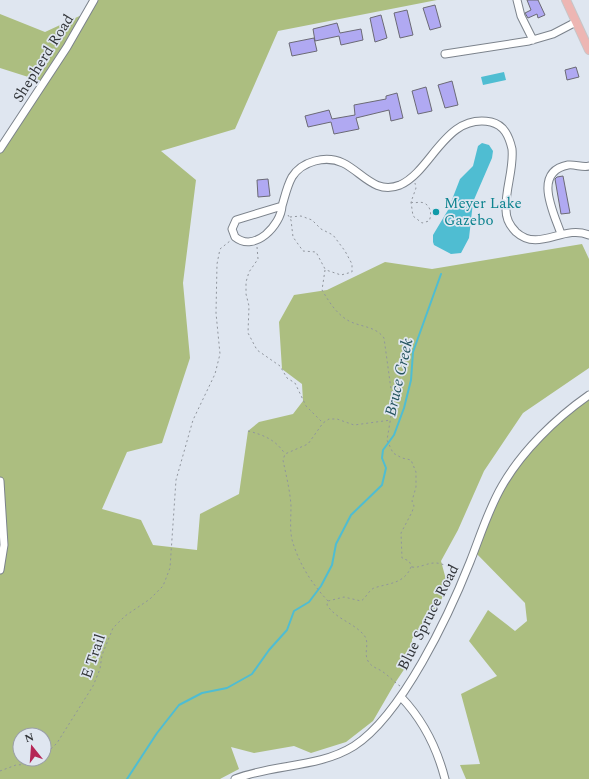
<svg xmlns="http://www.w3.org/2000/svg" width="589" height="779" viewBox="0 0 589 779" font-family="Spectral,serif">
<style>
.green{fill:#acbe80;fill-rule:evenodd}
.water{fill:#4fbdd2}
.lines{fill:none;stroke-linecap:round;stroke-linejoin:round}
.stream{stroke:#4fbdd2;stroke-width:2}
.building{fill:#b0a9f2;stroke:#6b6a75}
.minor-casing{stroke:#7c838c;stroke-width:9}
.major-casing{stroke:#c6c6c8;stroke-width:10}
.path{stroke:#90959d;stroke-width:1;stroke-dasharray:2 3;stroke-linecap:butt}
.minor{stroke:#fff;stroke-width:7}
.major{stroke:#edb6b3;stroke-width:8}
.culture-dot{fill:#0f9aa8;stroke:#dfe6f0;stroke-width:1.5}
.labels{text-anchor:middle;stroke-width:3.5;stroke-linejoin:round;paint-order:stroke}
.street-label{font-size:15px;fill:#323539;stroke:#dfe6f0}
.culture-label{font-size:15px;fill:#0d838f;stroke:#dfe6f0;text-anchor:start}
.water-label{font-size:16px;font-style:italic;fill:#24535d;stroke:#dfe6f0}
</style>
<rect width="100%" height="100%" fill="#dfe6f0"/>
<path class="green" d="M94,0H437L278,31L235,129L161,151L196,180L183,283L190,358L162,443L127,452L102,509L141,520L153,545L197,550L200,514L239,494L248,431L259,422L293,414L303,401L302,384L282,369L279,322L294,295L327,290L385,262L432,269L582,244L589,259V368L523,413L484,471L458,530L441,561L448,587L440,602L412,639L411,659L395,683L373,721L346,742L311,753L294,746L254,753L231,747L239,769L220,779H0V149L44,82L0,68V14L45,32L86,13ZM20,735H44V759H20Z
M589,395V779H466L460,765L480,764L461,694L497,676L469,641L488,610L515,631L527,621L525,603L474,551L501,487L542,436Z"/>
<path class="water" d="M504,72L506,80L483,85L481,77Z
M482,143L489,145L493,151L492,158L473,202L469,238L461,253L451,254L434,245L433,242V235L448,210L460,179L473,166L478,146Z"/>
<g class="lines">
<path class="stream" d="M127,779L157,733L179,705L202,693L227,688L252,674L269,650L287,630L294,611L309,602L321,586L332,565L336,544L351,515L382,485L386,468L382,458L383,450L394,435L404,408L411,380L413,352L441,274"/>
</g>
<path class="building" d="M527,0H538L545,15L538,18L537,14L528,18L525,13L531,10Z
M435,5L441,27L430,30L423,8Z
M407,10L413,35L400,38L394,13Z
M381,15L387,38L375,42L370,18Z
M337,23L340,33L361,29L363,40L341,45L339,36L315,41L313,29Z
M314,38L317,51L292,56L289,43Z
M576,67L579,77L567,80L565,70Z
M452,81L458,105L445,108L438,85Z
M426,87L432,111L418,114L412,91Z
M397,93L403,118L391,121L389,110L356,118L359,129L334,134L331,122L308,127L305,116L329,110L332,119L355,115L354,105L386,99V96Z
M563,176L570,213L561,214L555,179L557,177Z
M268,179L270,196L258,197L257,180Z"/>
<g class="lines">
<g class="minor-casing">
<path id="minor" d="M517,0L521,16L533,40
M445,54L529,41L553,34L576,22
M0,149L67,47L94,0
M282,206C285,196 287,186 292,177C302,161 326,155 343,163C362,172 375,195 400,185C432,171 445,113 491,122C504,125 509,136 512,149C514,169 505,189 506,210C506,219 510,226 516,232C539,253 563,224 589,235
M282,206C281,225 255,253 235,237L232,229L236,220Z
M561,234C554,213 532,172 568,165C575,164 583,168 589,166
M0,481L4,545L0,570
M401,697C423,720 437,748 445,779
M235,779C273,764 319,768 354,746C402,715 449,615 470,562C480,537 488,510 502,486C522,451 556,418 589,395"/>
</g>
<g class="major-casing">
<path id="major" d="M566,0L589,50"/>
</g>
<path class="path" d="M411,202C415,204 419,201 424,203C431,206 432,215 429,221L422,223L413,216L411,202L416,188L415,183
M288,215L291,220L293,237L303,251L316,252L325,269
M290,217L301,216L312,220L321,229L333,235L345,251L352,264V272L341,275L326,270
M257,247L258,259L249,272L246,282V294L249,306L248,333L257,350L280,366L287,378L295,383L306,406L323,423
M325,270L322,290C328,300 334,310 343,317C356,328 374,324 384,338L393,404L387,440L393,453L402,458L411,460L416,472V487L412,501L414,506L412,512L401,533L402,558L409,561L412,567
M248,431C264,435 276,440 285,454
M412,567C417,568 420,566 425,565C438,560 446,565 456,572
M328,601C313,585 301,567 294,546C289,534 291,519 291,506C290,490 286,475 283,460L285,454L308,444L323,423L329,419H337L354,425L391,420
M400,686C394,682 389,676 383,672C378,668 372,668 368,661C363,652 371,642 363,634C352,622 336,619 327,605L328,601L344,597L361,601C366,598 369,590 374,588C389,583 404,584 411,567
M44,756L57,743L93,686L100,669L102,655L113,628L125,616L150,599L163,586L170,568L176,480L193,420L215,374L220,354L216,313L217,264L220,249L230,241
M0,771L16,765L31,764L41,759"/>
<use href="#minor" class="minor"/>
<use href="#major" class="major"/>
</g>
<circle class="culture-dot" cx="436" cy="212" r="4"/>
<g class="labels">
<g class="street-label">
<text transform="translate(43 58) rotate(-58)" y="5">Shepherd Road</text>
<text transform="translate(428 617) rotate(-63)" y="5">Blue Spruce Road</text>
<text transform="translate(93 656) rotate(-71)" y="5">E Trail</text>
</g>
<g class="culture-label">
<text x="444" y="208">Meyer Lake<tspan x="444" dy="17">Gazebo</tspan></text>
</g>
<g class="water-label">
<text transform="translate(398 377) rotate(-77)" y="6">Bruce Creek</text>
</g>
</g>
<g transform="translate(32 747) rotate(343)"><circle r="19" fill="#dfe6f0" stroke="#9a9fa7"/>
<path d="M0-3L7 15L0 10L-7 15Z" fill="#b52656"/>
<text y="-6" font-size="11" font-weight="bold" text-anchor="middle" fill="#323539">N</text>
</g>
</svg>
